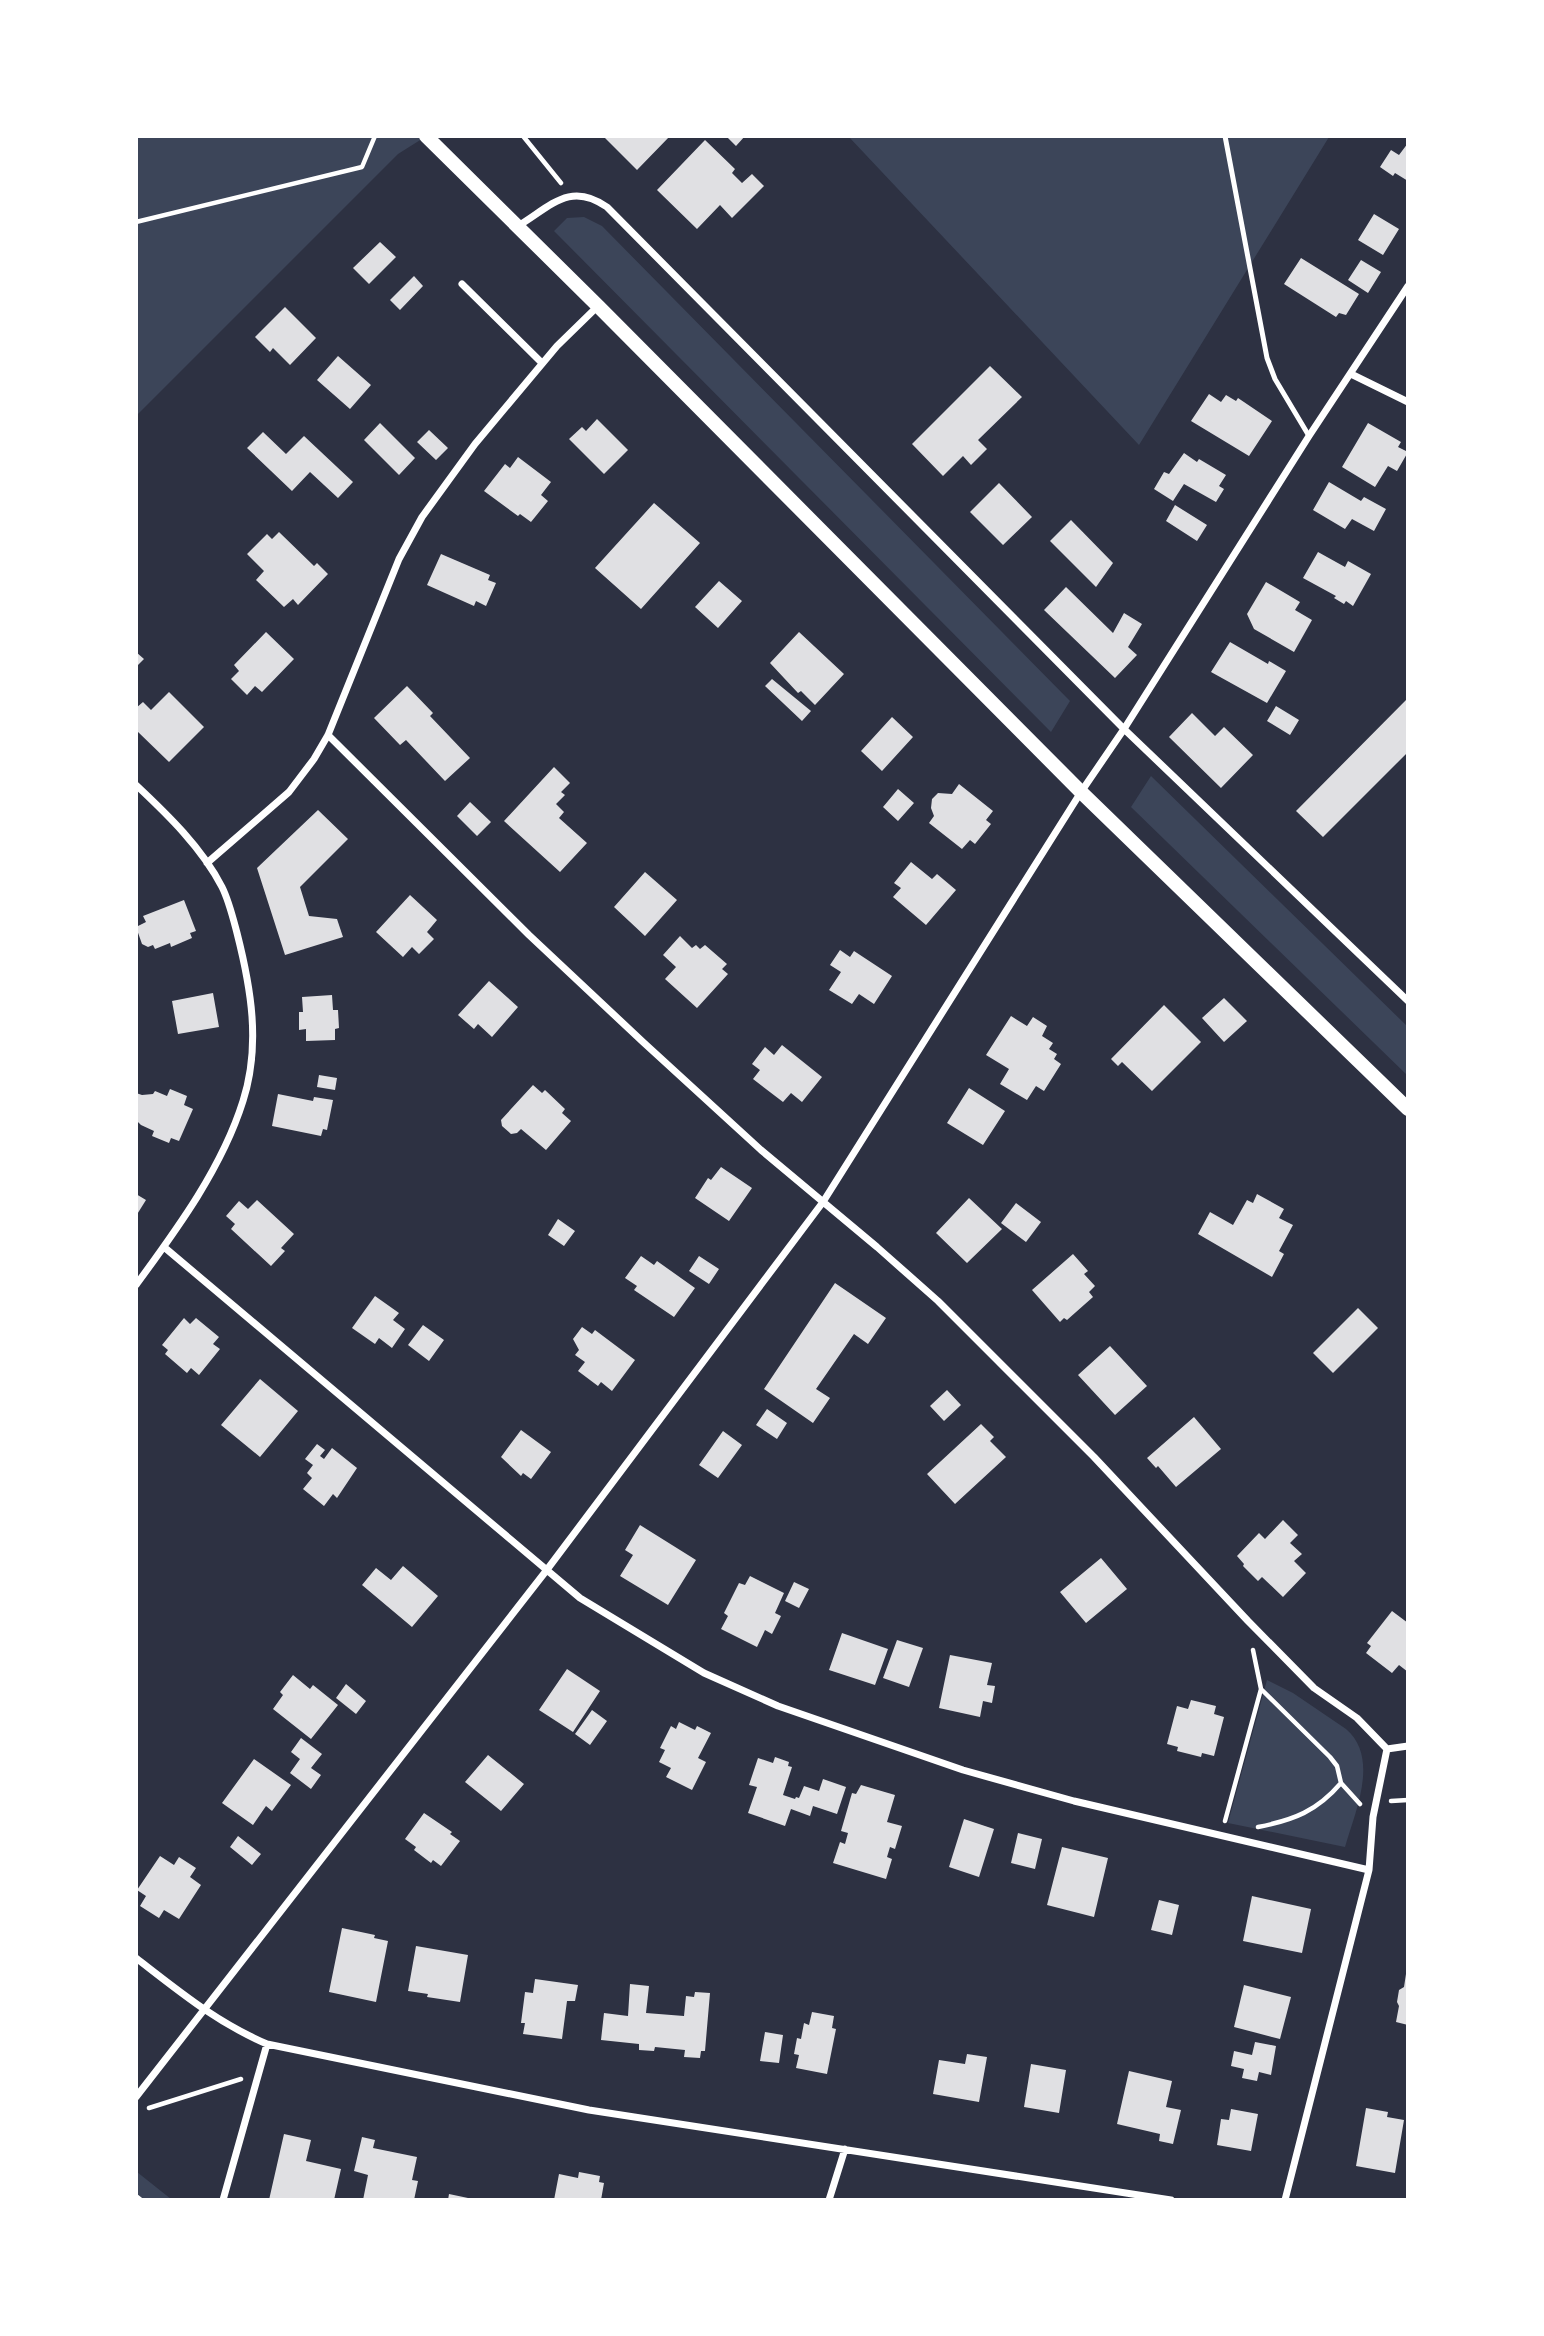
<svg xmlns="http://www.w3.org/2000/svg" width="1544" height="2336" viewBox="0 0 1544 2336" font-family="'Varela Round',sans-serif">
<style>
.green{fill:#3c4559}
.building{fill:#e0e0e3}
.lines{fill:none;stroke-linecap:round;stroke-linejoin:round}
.path{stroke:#fff;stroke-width:4.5}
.service{stroke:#fff;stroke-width:5}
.minor{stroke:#fff;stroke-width:7}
.secondary{stroke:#fff;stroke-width:14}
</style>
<rect width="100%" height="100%" fill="#2d3142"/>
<path class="green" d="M137,137H425L398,154L137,415Z
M849,137H1329L1139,445Z
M584,217L602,226L1070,701L1051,732L554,231L567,218Z
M1151,776L1407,1026V1075L1131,807Z
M1267,1680L1293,1693L1346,1729C1380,1758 1355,1812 1345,1847L1228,1823Z
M137,2172L171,2199H137Z"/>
<path class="building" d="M603,136H670L637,170Z
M726,136H745L736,146Z
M705,140L735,169L732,173L742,183L752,174L764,186L732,218L720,205L697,229L657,190Z
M1408,143V181L1395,173L1393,176L1380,167L1391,150L1399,155Z
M1374,214L1399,229L1383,255L1358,240Z
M380,242L396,257L369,284L353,268Z
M1301,258L1359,294L1346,315L1339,313L1336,317L1284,284Z
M1361,260L1381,272L1368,293L1348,280Z
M414,276L423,286L400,310L390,300Z
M285,307L316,338L290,365L273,348L270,352L255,337Z
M338,356L371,385L350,409L317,380Z
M990,366L1022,397L978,440L987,449L971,465L963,456L943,476L912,444Z
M1209,394L1221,402L1226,395L1236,401L1238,398L1272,421L1249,456L1191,421Z
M597,419L628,450L604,474L569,439L582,427L586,431Z
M380,423L415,458L399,475L364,440Z
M1368,423L1401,442L1398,447L1408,452L1397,471L1388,466L1375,487L1342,467Z
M429,430L448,448L436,460L417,442Z
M263,432L286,454L304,436L353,482L338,498L310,472L292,491L247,448Z
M1184,453L1197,462L1199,459L1226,475L1219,486L1224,489L1216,502L1184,484L1173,501L1154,489L1164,472L1169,474Z
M518,457L551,482L541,495L548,501L531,522L520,514L518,516L484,491L505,464L510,468Z
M1329,482L1361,501L1364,497L1386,509L1374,531L1352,519L1345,529L1313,510Z
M999,483L1032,517L1003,545L970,512Z
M654,503L700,543L641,609L595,568Z
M1175,505L1207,525L1197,541L1166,521Z
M1071,520L1113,563L1096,587L1050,541Z
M279,532L314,566L317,563L328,574L298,605L293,599L284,607L256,580L264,571L247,554L267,534L272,539Z
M1318,552L1345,567L1348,561L1371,574L1353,606L1346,601L1344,604L1334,598L1336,596L1303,578Z
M441,554L490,575L488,580L496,583L486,606L476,601L474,606L427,585Z
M719,581L742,601L718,628L695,607Z
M1266,582L1300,602L1295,610L1312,620L1294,652L1254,629L1247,614Z
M1066,587L1113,633L1124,613L1142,624L1128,647L1137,655L1115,678L1044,610Z
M266,632L294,659L262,692L255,686L247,695L231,679L239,671L234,665Z
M799,632L844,674L815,705L801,691L798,693L770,663Z
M1230,642L1268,664L1269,661L1286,671L1267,703L1211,672Z
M136,652L144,659L136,667Z
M772,679L811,711L802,721L765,686Z
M407,686L433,713L430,716L470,758L445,781L406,740L400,745L374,718Z
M169,692L204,727L169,762L136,730V708L143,702L151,710Z
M1408,698V752L1323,837L1296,811Z
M1276,706L1299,720L1290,735L1267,721Z
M1192,713L1215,736L1224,727L1253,755L1221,788L1169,737Z
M892,717L913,737L882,771L861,751Z
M554,767L570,783L561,792L565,795L556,804L564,812L559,818L587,843L560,872L504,821Z
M959,784L993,811L986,820L991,824L975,844L970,840L962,849L929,823L934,816L931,808L932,799L938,793L952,794Z
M898,789L914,803L898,821L883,807Z
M470,802L491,822L477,836L457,816Z
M318,810L348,839L300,887L309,916L337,919L343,937L285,955L257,868Z
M911,862L932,879L937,874L956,890L926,925L893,897L901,888L894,883Z
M645,872L677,900L645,936L614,907Z
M410,895L437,920L427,932L434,939L419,954L412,947L403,957L376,932Z
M184,900L196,931L190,933L192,938L171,947L170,943L155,949L153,945L148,947L142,944L136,927L146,922L143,916Z
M680,936L692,948L696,945L700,949L705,945L727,964L722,969L728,974L697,1008L665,979L676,967L663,955Z
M840,950L850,957L854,951L892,976L874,1004L859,994L852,1004L829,990L841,972L830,965Z
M489,981L518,1007L492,1037L478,1024L474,1029L458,1015Z
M213,993L219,1027L178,1034L172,1001Z
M332,995L333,1010H338L339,1028L335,1029V1040L306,1041V1029L299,1030V1012H303L302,997Z
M1224,998L1247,1021L1224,1042L1202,1018Z
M1164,1005L1201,1042L1152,1091L1122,1062L1118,1066L1111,1059Z
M1011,1016L1027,1026L1033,1017L1047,1026L1042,1036L1053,1043L1049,1049L1057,1054L1054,1059L1061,1064L1044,1091L1036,1086L1027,1100L1000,1084L1009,1069L986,1055Z
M782,1045L822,1077L802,1102L791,1093L783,1102L753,1079L760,1070L752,1064L765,1047L774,1055Z
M319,1075L337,1078L335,1090L317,1087Z
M533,1085L542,1093L545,1090L565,1109L562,1113L571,1121L546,1150L521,1129L517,1133L511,1134L502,1126L501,1120Z
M969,1088L1005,1111L983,1145L947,1123Z
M170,1089L187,1096L184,1105L193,1109L179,1141L171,1138L169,1143L152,1136L154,1131L141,1125L136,1120V1093L142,1095L153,1094L155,1091L167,1096Z
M278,1094L313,1101L314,1097L333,1100L327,1130L323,1129L321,1136L272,1126Z
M721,1167L752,1188L729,1221L695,1198L708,1178L711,1180Z
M136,1194L146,1200L136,1216Z
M1257,1194L1284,1209L1279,1218L1293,1225L1279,1251L1284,1254L1272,1277L1198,1234L1210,1212L1233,1225L1247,1200L1253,1203Z
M969,1198L1002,1229L967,1263L936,1233Z
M257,1200L294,1234L281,1248L285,1251L271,1266L231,1229L235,1224L226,1216L239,1201L248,1209Z
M1016,1203L1041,1222L1026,1242L1001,1223Z
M558,1219L575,1231L564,1246L548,1235Z
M1073,1254L1088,1271L1084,1274L1095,1286L1089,1292L1093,1297L1067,1320L1064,1318L1060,1322L1032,1290Z
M641,1256L654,1265L657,1261L695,1288L674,1317L634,1290L637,1286L625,1278Z
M699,1256L719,1269L709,1284L689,1271Z
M835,1283L886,1318L868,1344L854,1334L816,1389L830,1398L813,1423L764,1389Z
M375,1296L399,1313L393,1320L405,1329L392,1348L379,1338L375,1344L352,1328Z
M1358,1308L1378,1328L1333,1373L1313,1353Z
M184,1318L190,1324L196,1318L219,1337L213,1344L220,1349L199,1375L191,1368L187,1373L165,1354L168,1350L162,1345Z
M423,1325L444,1340L429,1361L408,1345Z
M582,1327L592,1334L595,1330L635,1360L612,1391L601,1382L598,1386L578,1371L585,1362L575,1355L579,1350L573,1339Z
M1110,1346L1147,1386L1115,1415L1078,1375Z
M260,1379L298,1411L260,1457L221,1425Z
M947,1390L961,1405L944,1421L930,1406Z
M767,1409L787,1423L777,1439L756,1425Z
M1194,1417L1221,1449L1176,1487L1158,1466L1156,1468L1147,1458Z
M981,1424L994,1437L990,1441L1006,1457L955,1504L927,1474Z
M521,1430L551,1452L531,1479L523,1473L521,1476L501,1457Z
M723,1431L742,1445L718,1478L699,1465Z
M317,1444L325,1450L320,1456L324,1459L332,1448L357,1468L337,1498L333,1494L324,1506L303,1489L312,1478L307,1473L313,1465L305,1459Z
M1283,1520L1298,1535L1290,1543L1302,1554L1294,1561L1306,1573L1283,1597L1262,1577L1258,1581L1243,1566L1244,1564L1237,1556L1259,1533L1265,1539Z
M640,1525L696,1560L668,1605L620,1576L633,1555L625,1550Z
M1101,1558L1127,1589L1086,1623L1060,1592Z
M403,1566L438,1596L412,1627L362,1585L376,1568L391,1580Z
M750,1576L784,1593L775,1613L781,1616L772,1634L765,1630L757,1647L721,1629L728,1616L724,1613L739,1583L745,1585Z
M794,1582L809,1589L799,1608L785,1601Z
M1392,1611L1408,1623V1672L1399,1665L1392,1673L1366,1653L1371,1646L1367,1643Z
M842,1633L888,1649L875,1685L829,1670Z
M897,1640L923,1648L909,1687L883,1678Z
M950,1655L992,1663L987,1685L995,1686L992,1703L983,1701L980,1717L939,1708Z
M567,1669L600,1691L573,1732L539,1710Z
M293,1675L310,1689L313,1685L338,1705L311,1739L273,1709L283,1695L280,1692Z
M346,1684L366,1701L356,1714L336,1698Z
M1191,1700L1216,1706L1214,1714L1224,1717L1214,1756L1202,1753L1201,1757L1177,1751L1178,1747L1167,1744L1177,1706L1188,1709Z
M592,1710L607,1721L590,1745L575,1734Z
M679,1722L695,1730L697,1726L711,1733L698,1758L706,1762L692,1790L666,1777L671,1768L659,1762L665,1750L660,1748L671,1726L676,1729Z
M301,1738L322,1754L311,1768L321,1775L311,1789L290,1773L300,1759L291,1752Z
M488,1755L524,1784L501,1811L465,1782Z
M775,1757L789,1762L788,1766L792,1767L783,1795L795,1799L796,1797L799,1798L804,1786L819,1791L823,1779L846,1787L837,1814L813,1806L810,1816L791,1809L785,1826L748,1813L757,1787L749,1785L758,1758L773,1763Z
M254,1759L291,1785L272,1811L266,1806L253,1825L222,1803Z
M861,1785L895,1795L887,1822L902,1826L895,1849L890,1847L887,1857L892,1859L886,1879L833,1863L840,1842L845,1844L848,1833L841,1831L852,1793L856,1794Z
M424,1813L452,1832L450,1834L460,1841L441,1866L433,1860L431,1863L414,1850L416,1847L405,1839Z
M964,1819L994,1829L979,1877L949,1867Z
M1018,1833L1042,1839L1035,1869L1011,1863Z
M238,1836L261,1854L252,1865L230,1847Z
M1062,1847L1108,1858L1094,1917L1047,1905Z
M160,1856L174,1865L179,1857L196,1868L190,1877L201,1885L179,1919L164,1910L159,1918L140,1906L146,1896L137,1890Z
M1252,1896L1311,1909L1302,1953L1243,1941Z
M1159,1900L1179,1905L1172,1935L1151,1930Z
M342,1928L375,1935L374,1938L388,1941L376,2002L329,1992Z
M416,1946L468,1955L460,2002L427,1997L428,1994L408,1991Z
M1406,1974H1408V2025L1396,2022L1399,2006L1397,2002L1399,1990L1404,1987Z
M535,1979L578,1985L575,2001H567L562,2039L523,2034L525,2023H521L525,1992L533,1993Z
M630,1984L649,1986L646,2013L684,2016L686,1996L694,1997L695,1992L710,1993L705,2051H701L700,2058L684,2057L685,2050L655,2047L654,2051L639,2050V2044L601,2040L604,2013L628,2016Z
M1244,1985L1291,1997L1280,2039L1234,2027Z
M812,2012L834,2016L832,2028L836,2029L827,2074L796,2068L799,2055L794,2054L797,2038L801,2039L804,2023L809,2025Z
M765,2032L783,2035L779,2063L760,2061Z
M1255,2042L1276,2046L1271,2075L1259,2072L1257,2081L1242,2078L1244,2069L1231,2066L1234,2051L1252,2055Z
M967,2054L987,2057L979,2102L933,2094L939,2060L965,2064Z
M1031,2064L1066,2070L1059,2113L1024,2107Z
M1129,2071L1172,2081L1166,2107L1181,2110L1173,2144L1159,2141L1160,2134L1117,2124Z
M1366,2108L1388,2112L1387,2117L1404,2120L1395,2173L1356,2166Z
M1231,2109L1258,2114L1251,2151L1217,2145L1221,2119L1229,2120Z
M284,2134L311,2140L306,2161L341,2169L334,2200H269Z
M362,2137L375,2140L373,2148L417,2157L412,2180L418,2181L414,2200H363L368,2175L354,2171Z
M579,2172L600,2176L599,2182L604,2183L601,2200H554L559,2174L578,2178Z
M449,2194L468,2198V2200H448Z"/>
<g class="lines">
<path class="path" d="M523,136L561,183
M136,222L362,167L375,136
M1262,1690L1330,1757L1337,1766L1341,1783L1360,1804
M1391,1801L1408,1800
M1225,1821L1261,1689L1253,1650
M1258,1827C1294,1820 1317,1811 1341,1783
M149,2108L241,2079
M136,2196L141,2200"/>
<path class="service" d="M1225,136L1267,358L1275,379L1309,436"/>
<path class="minor" d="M518,226C551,206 570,181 607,207L1124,729L1408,1001
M462,284L542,363
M1351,374L1408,402
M328,735L529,935L643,1042L761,1150L877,1247L938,1301L1094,1457L1248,1621L1314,1688L1357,1718L1387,1749
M136,785C168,815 202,848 222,887C229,901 233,918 237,933C251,988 261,1045 243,1101C222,1168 177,1229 136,1285
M207,863L289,792L314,759L328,735L399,559L422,517L475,444L557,346L598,306
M164,1247L580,1598L704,1673L778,1706L963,1770L1074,1801L1369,1870
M1387,1749L1408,1746
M136,1958C180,1992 216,2022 267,2044L589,2110L1171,2200
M136,2097L546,1571L823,1202L1081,792L1124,729L1309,436L1408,286
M223,2200L267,2044
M829,2200L845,2149
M1285,2200L1369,1870L1373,1817L1387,1749"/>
<path class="secondary" d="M426,136L598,306L1081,792L1408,1109"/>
</g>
<rect width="1544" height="2336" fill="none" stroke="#ffffff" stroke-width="276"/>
</svg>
